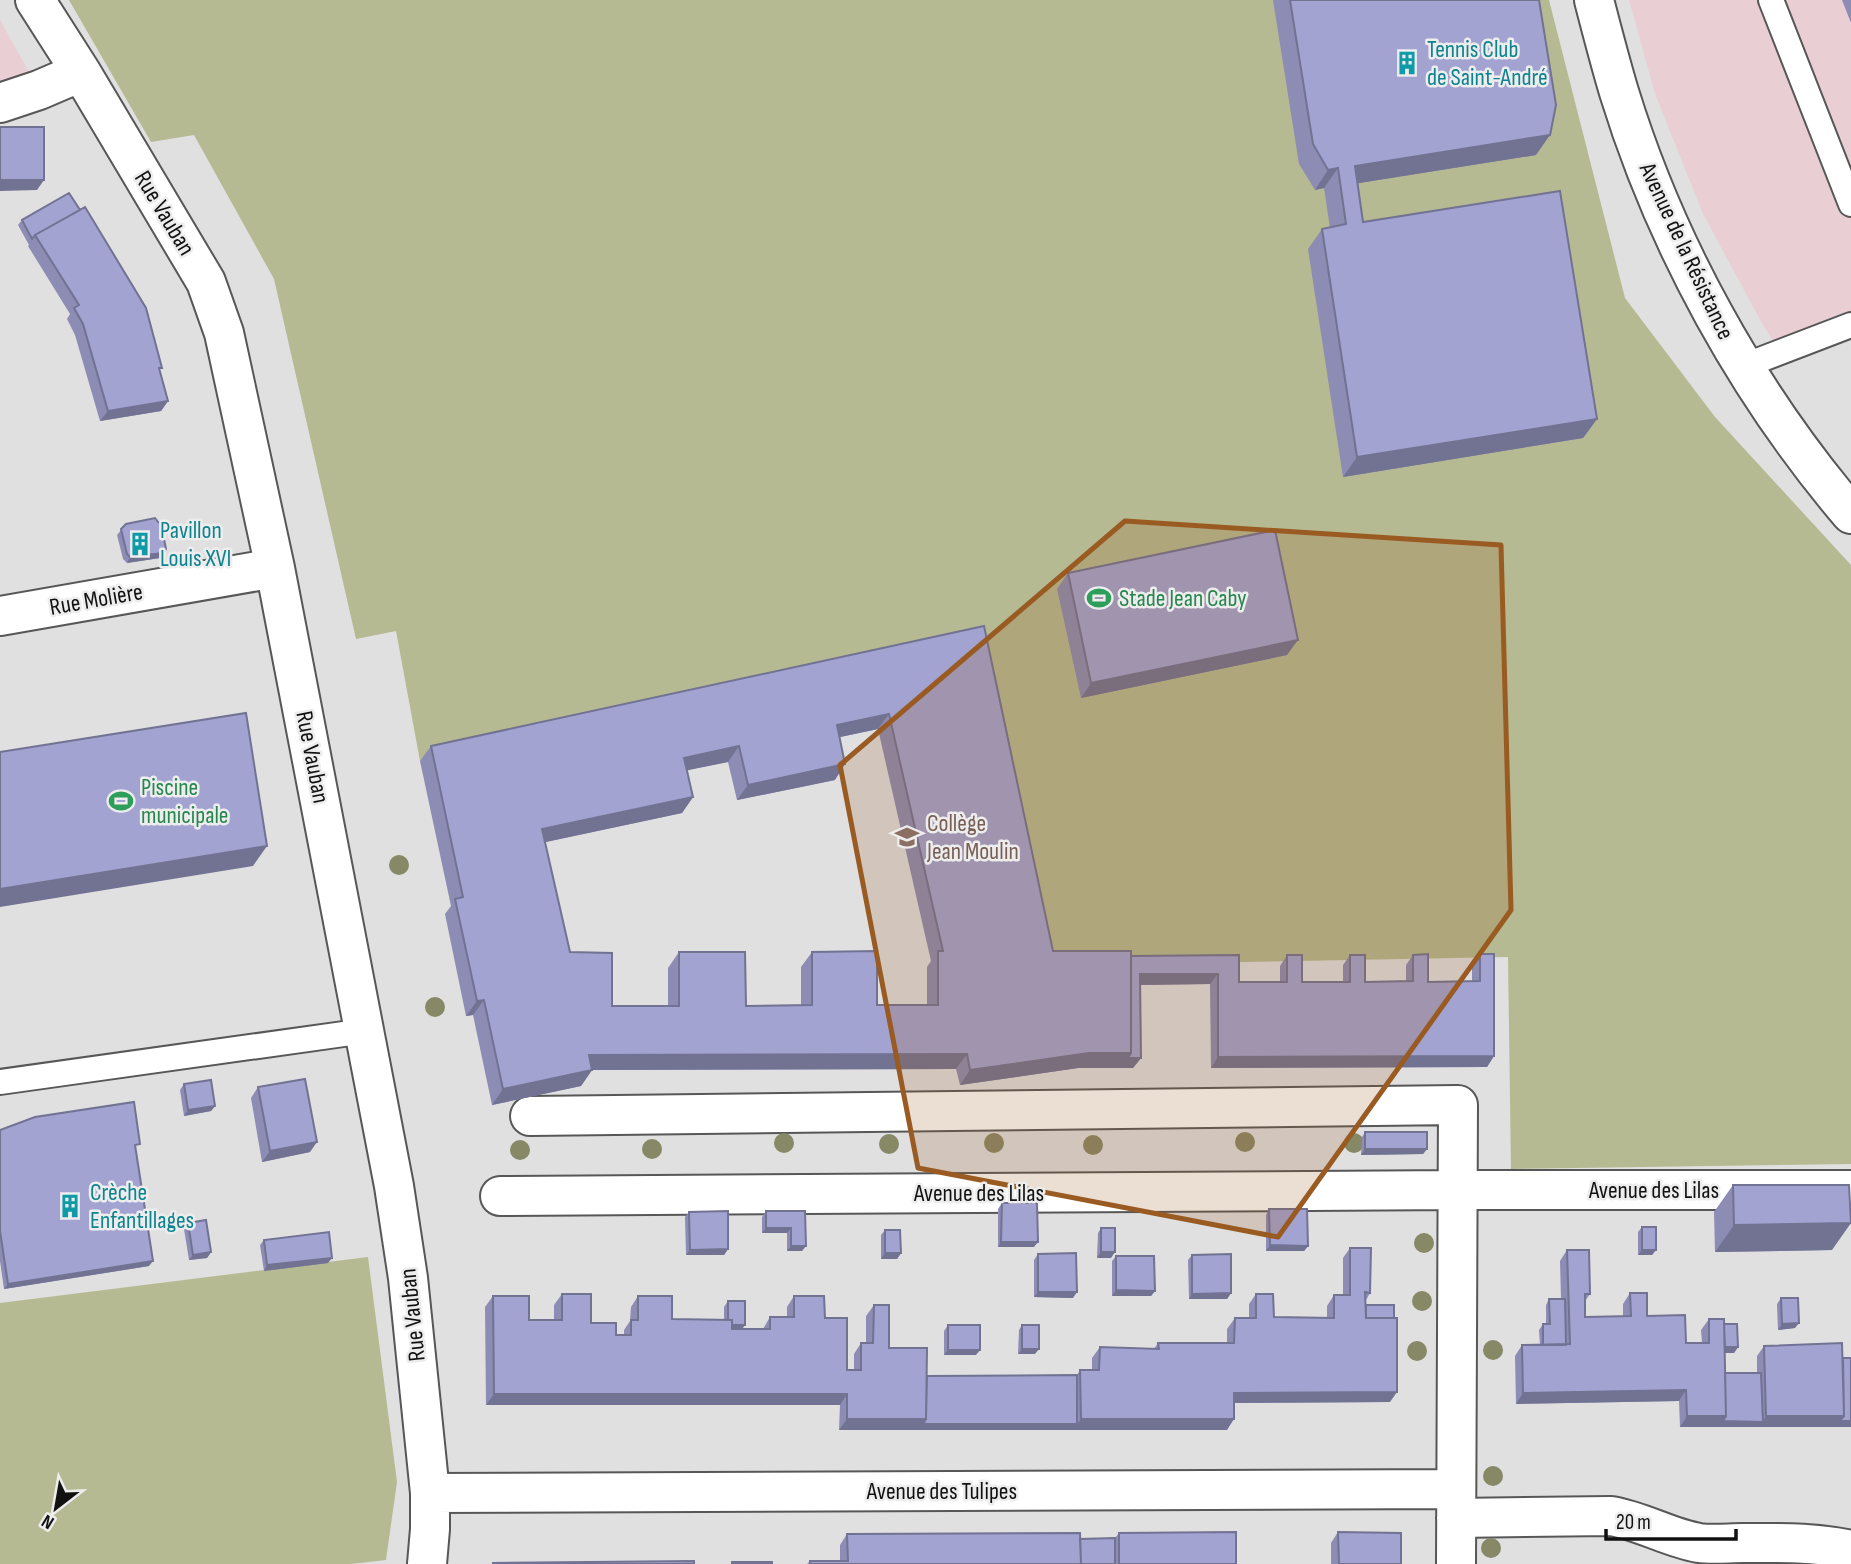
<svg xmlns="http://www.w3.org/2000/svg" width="1851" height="1564" viewBox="0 0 1851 1564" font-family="'Sofia Sans Condensed',sans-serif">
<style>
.commercial{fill:#e9cfd3}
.green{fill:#b6ba92}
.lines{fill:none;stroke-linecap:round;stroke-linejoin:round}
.service-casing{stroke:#575758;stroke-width:28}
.minor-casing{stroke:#575758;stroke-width:42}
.secondary-casing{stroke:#575758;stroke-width:42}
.service{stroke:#fff;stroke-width:24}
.minor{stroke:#fff;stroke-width:38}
.secondary{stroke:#fff;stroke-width:38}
.tree{fill:#878866}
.wall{fill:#8c8cb5;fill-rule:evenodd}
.shaded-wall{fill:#727293}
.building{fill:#a3a3d2;stroke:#727293;stroke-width:2;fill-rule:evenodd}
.marked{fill:#995b21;fill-opacity:0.2;stroke:#995b21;stroke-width:5;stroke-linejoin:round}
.labels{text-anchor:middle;stroke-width:5;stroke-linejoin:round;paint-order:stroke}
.culture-label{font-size:24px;fill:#0d838f;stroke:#ededee;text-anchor:start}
.street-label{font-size:24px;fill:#111112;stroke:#ededee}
.leisure-label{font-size:24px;fill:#27864d;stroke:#ededee;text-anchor:start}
.education-label{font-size:24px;fill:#785e54;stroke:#ededee;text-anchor:start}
</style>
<rect width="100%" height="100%" fill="#e0e0e1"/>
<path class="commercial" d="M1629,0H1851V339L1787,361L1764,327L1703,214L1655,94Z
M0,20L39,90L0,82Z"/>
<path class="green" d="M69,0H1549L1625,298L1715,417L1851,565V1164L1511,1169L1508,957L1042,966L973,642L420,761L396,631L356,639L274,279L194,135L151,142Z
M368,1257L397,1482L386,1560L351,1564H0V1303Z"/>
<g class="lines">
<g class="service-casing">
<path id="service" d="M1771,0L1851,204
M1744,366L1851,325
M0,1082L365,1031"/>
</g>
<g class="minor-casing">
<path id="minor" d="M35,0L81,72L206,282L224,333L275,568L394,1186L408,1278L430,1493V1529L427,1564
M0,103L39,90L81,72
M0,616L275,568
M530,1116L1458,1105L1456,1564
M500,1196L1458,1190H1851
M430,1493L1455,1489
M1456,1518L1611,1516C1642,1521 1669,1538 1699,1543C1713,1545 1729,1543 1743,1543C1780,1543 1815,1542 1851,1550"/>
</g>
<g class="secondary-casing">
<path id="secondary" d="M1594,0C1602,31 1610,62 1619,92C1666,245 1748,393 1851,514"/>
</g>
<use href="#service" class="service"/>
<use href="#minor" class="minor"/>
<use href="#secondary" class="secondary"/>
</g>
<g class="tree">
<circle cx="399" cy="865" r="10"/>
<circle cx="435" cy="1007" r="10"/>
<circle cx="1245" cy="1142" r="10"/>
<circle cx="784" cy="1143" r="10"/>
<circle cx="994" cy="1143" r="10"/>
<circle cx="1354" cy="1143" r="10"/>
<circle cx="889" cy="1144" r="10"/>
<circle cx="1093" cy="1145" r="10"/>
<circle cx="652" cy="1149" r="10"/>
<circle cx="520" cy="1150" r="10"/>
<circle cx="1424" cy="1243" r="10"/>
<circle cx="1422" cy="1301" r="10"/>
<circle cx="1493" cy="1350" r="10"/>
<circle cx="1417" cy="1351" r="10"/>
<circle cx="1493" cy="1476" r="10"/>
<circle cx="1491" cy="1548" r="10"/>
</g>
<path class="wall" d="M1273,0H1539L1536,155L1358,183L1363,222L1597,419L1583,438L1343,477L1308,249L1322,229L1330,228L1324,188L1315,190L1299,164Z
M1842,0H1851V23Z
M22,220L160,371L168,401L161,411L100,421L75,335L67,319L70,314L28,246L29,245L18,225Z
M126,524L163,553L160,558L127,563L123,559L117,535Z
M1068,573L1287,655L1081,698L1057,589Z
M984,626L1053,951L1131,956L1239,955V982H1280V966L1287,955L1302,982H1343V965L1350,955L1365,982L1406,981V965L1413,955L1428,982L1472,981V965L1480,954L1494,1056L1487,1067L1211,1068L1210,984L1140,985L1141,1058L1133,1068H1078L960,1085L956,1069L592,1070L581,1086L492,1105L473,1015L466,1016L445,914L451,906L420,761L431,746ZM878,729L931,961L927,967V1005H877L812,952L801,967V1006H746L679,952L668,968V1006H612L570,952L545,842L682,813L693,797L687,770L728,762L737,800L835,780L840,737Z
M184,1084L215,1106L211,1111L184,1116L180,1090Z
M258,1087L310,1152L262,1162L251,1098Z
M0,1130L136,1150L149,1266L4,1289L0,1261Z
M1365,1132L1427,1149L1423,1154L1361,1155L1362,1137Z
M1733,1185L1832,1250L1715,1252L1714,1212Z
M1002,1203L1034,1247H998V1209Z
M1269,1209L1308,1246L1304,1251H1266V1215Z
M766,1211H805L802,1251H787V1233H762V1217Z
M689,1212L728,1249L724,1255H686L685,1217Z
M188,1223L211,1252L207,1258L189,1260L184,1229Z
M1642,1227L1656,1250L1652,1255H1638V1232Z
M1101,1228L1111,1258H1097L1098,1233Z
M885,1230L901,1253L897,1259H881V1235Z
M264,1240L328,1263L264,1271L260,1245Z
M1350,1248L1370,1293L1366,1300V1305L1390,1402L1234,1403L1227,1430H839L840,1405H486L485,1307L493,1296L529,1320H554V1305L562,1294L591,1323L616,1335H624V1330L630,1321L631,1307L638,1296L672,1319L724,1320V1307L728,1301L745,1325L742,1329H763L770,1317H787V1307L794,1296L825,1318L847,1370H854V1354L861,1343H866V1316L874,1305L889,1348L927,1376L1077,1375L1080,1370H1092V1358L1100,1347L1154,1349L1158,1343H1227V1329L1235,1318H1249V1304L1256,1294L1274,1317L1327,1318V1306L1334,1295H1343V1258Z
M1567,1250L1590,1294L1585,1301V1317L1623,1316V1304L1630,1293L1647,1316L1686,1343H1702L1701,1330L1709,1319L1724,1324L1738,1347L1734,1353H1725V1373H1757V1356L1764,1346L1843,1358H1851V1427H1680L1679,1401L1516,1404L1515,1356L1522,1345H1540L1539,1330L1543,1324H1546V1305L1549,1299H1561L1560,1261Z
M1038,1254L1073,1298L1034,1297V1260Z
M1192,1255L1231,1293L1227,1299H1189L1188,1260Z
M1116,1256L1155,1291L1151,1296H1112V1261Z
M1781,1298L1795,1328L1778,1330L1777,1304Z
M948,1325L976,1355H944V1331Z
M1022,1325L1035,1354H1018L1019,1330Z
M1338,1532L1401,1564H1331V1543Z
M1119,1533L1236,1564H807L810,1561H840V1545L847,1534L1080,1539L1115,1538Z"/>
<path class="shaded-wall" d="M1550,135L1536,155L1341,186L1355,166Z
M1338,168L1324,188L1315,190L1328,170Z
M0,180H44L37,190L0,191Z
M168,401L161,411L100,421L108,411Z
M1597,419L1583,438L1343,477L1357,457Z
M163,553L160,558L127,563L130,557Z
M1298,640L1287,655L1081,698L1091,683Z
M889,714L878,729L826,740L837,725Z
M739,746L728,762L674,773L684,758Z
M845,764L835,780L737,800L748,785Z
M693,797L682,813L532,845L542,829Z
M267,846L253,866L0,907V889Z
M1140,974H1218L1210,984L1133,985Z
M484,1000L473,1015L466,1016L477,1001Z
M1089,1053H1131L1141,1058L1133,1068H1078L960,1085L970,1070Z
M967,1054L956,1069L579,1070L589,1055Z
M1494,1056L1487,1067L1211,1068L1218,1057Z
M592,1070L581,1086L492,1105L503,1089Z
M215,1106L211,1111L184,1116L188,1110Z
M317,1142L310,1152L262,1162L270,1151Z
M1365,1149H1427L1423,1154L1361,1155Z
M1851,1223L1832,1250L1715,1252L1734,1225Z
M766,1228H791L787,1233H762Z
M1001,1242H1038L1034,1247H998Z
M1270,1245L1308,1246L1304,1251H1266Z
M791,1246H806L802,1251H787Z
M728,1249L724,1255H686L690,1250Z
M1642,1250H1656L1652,1255H1638Z
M211,1252L207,1258L189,1260L193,1255Z
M1101,1252H1115L1111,1258H1097Z
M885,1253H901L897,1259H881Z
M332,1258L328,1263L264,1271L267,1265Z
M153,1261L149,1266L4,1289L8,1284Z
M1116,1290L1155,1291L1151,1296H1112Z
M1038,1292H1077L1073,1298L1034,1297Z
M1231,1293L1227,1299H1189L1192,1294Z
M1799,1323L1795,1328L1778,1330L1782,1324Z
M728,1325H745L741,1330H724Z
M1721,1347H1738L1734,1353H1717Z
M1022,1349H1039L1035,1354H1018Z
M948,1350H980L976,1355H944Z
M1686,1390L1679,1401L1516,1404L1523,1393Z
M1397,1392L1390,1402L1227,1403L1234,1393Z
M494,1394H847L840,1405H486Z
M1687,1416H1726L1763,1422L1766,1416H1844L1851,1421V1427H1680Z
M847,1419H926L1077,1424L1081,1419H1234L1227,1430H839Z"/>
<path class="building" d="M1290,0H1539L1556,105L1550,135L1355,166L1363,222L1560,191L1597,419L1357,457L1322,229L1346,224L1338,168L1328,170L1313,144Z
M0,127H44V180H0Z
M69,193L80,210L35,235L32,239L22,220Z
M85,207L146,308L162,368H159L168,401L108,411L83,324L74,308L79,305L35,235Z
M155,518L158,522L161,523L166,549L163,553L130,557L127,554L121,529L126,524Z
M1275,530L1298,640L1091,683L1068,573Z
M984,626L1053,951H1131V1053H1089L970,1070L967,1054L589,1055L592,1070L503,1089L484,1000L477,1001L455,899L463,897L431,746ZM889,714L943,951H938V1005H877V951L812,952V1005L746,1006L745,952H679V1006H612V953L570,952L542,829L693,797L684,758L739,746L748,785L845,764L837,725Z
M246,713L267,846L0,889V752Z
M1428,954V982L1480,981V954H1494V1056L1218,1057V974H1140L1141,1058H1128L1131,1053V956L1239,955V982H1287V955H1302V982H1350V955H1365V982L1413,981V955Z
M305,1079L317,1142L270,1151L258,1087Z
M211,1080L215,1106L188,1110L184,1084Z
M134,1102L140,1144L135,1145L153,1261L8,1284L0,1231V1130L35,1117Z
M1365,1132H1427V1149H1365Z
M1733,1185H1849L1851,1223L1734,1225Z
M1002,1203H1037L1038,1242H1001Z
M1269,1209H1307L1308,1246L1270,1245Z
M728,1211V1249L690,1250L689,1212Z
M766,1211H805L806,1246H791V1228H766Z
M206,1220L211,1252L193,1255L188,1223Z
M1642,1227H1656V1250H1642Z
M1101,1228H1115V1252H1101Z
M885,1230H900L901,1253H885Z
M329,1232L332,1258L267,1265L264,1240Z
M1350,1248H1371L1370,1293L1365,1292L1366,1318H1397V1392L1234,1393V1419H1081L1080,1370H1099L1100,1347L1159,1349L1158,1343H1234L1235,1318H1256V1294H1273L1274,1317L1334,1318V1295H1350Z
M1567,1250H1589L1590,1294H1585V1317L1631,1316L1630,1293H1647V1316L1685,1315L1686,1343H1709V1319H1724L1726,1416H1687L1686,1390L1523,1393L1522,1345L1570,1344Z
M1076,1253L1077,1292H1038V1254Z
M1231,1254V1293L1192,1294V1255Z
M1116,1256H1154L1155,1291L1116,1290Z
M562,1294H591V1323H616V1335H631V1320H638V1296H672V1319L732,1320V1329H770V1317H794V1296H824L825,1318H847V1370H861V1343H873L874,1305H889V1348H927L926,1419H847V1394H494L493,1296H529V1320H562Z
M1781,1298H1798L1799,1323L1782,1324Z
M1549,1299H1565L1566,1345H1543V1324H1550Z
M728,1301H745V1325H732V1320H728Z
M1366,1305H1394V1318H1366Z
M1724,1324H1737L1738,1347H1725Z
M948,1325H980V1350H948Z
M1022,1325H1039V1349H1022Z
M1842,1343L1844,1416H1766L1764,1346Z
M1843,1358H1851V1421H1840L1844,1416Z
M1725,1373H1761L1763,1422L1723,1421L1726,1416Z
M1077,1375V1424H923L926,1419L927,1376Z
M1236,1532V1564H1119V1533Z
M1338,1532L1401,1533V1564H1339Z
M1080,1533L1081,1564H810V1561H848L847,1534Z
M1115,1538V1564H1081L1080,1539Z
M694,1561V1564H493V1563Z
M732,1562H772V1564H732Z"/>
<path class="marked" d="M1125,521L1501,545L1511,910L1278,1237L918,1168L840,765Z"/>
<defs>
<g id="building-bare" transform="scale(1.89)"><path d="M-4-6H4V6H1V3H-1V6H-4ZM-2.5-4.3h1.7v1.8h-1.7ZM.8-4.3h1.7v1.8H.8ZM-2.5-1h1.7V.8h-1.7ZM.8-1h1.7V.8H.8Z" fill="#0f9aa8" stroke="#ededee" stroke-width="2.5" paint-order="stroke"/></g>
<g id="stadium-bare" transform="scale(1.89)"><path d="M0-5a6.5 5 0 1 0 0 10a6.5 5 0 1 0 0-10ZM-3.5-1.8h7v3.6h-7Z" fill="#2e9e5b" stroke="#ededee" stroke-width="2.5" paint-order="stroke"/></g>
<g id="school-bare" transform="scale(1.89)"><path d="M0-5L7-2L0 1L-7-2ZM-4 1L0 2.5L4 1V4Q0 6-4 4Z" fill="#8d6e63" stroke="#ededee" stroke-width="2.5" paint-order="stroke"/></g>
</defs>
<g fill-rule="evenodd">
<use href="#building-bare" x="1407" y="63"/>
<use href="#building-bare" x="140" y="544"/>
<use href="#stadium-bare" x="1099" y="598"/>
<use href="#stadium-bare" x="121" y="801"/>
<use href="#school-bare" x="907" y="837"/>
<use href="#building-bare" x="70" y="1206"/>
</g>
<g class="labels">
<g class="culture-label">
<text x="1427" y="57">Tennis Club<tspan x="1427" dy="28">de Saint-André</tspan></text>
<text x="160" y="538">Pavillon<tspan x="160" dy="28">Louis XVI</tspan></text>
<text x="90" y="1200">Crèche<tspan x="90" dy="28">Enfantillages</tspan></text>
</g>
<g class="street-label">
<text transform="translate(165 213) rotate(59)" y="8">Rue Vauban</text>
<text transform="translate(1687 251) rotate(65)" y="8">Avenue de la Résistance</text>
<text transform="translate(96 599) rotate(-10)" y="8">Rue Molière</text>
<text transform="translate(313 757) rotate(79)" y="8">Rue Vauban</text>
<text x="1654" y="1198">Avenue des Lilas</text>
<text x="979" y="1201">Avenue des Lilas</text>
<text transform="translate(412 1315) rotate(-96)" y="8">Rue Vauban</text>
<text x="942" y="1499">Avenue des Tulipes</text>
</g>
<g class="leisure-label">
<text x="1119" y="606">Stade Jean Caby</text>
<text x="141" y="795">Piscine<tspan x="141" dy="28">municipale</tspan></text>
</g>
<g class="education-label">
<text x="927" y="831">Collège<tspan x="927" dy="28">Jean Moulin</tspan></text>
</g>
</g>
<g transform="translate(56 1508) rotate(211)" stroke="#ededee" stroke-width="5" paint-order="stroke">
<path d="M0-5L12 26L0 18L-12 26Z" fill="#111112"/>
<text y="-10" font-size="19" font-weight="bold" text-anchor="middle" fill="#111112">N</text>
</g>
<path d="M1606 1529v10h130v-10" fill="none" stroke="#111112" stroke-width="3.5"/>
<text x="1616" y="1529" font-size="21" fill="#111112" stroke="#ededee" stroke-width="5" paint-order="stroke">20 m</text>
</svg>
